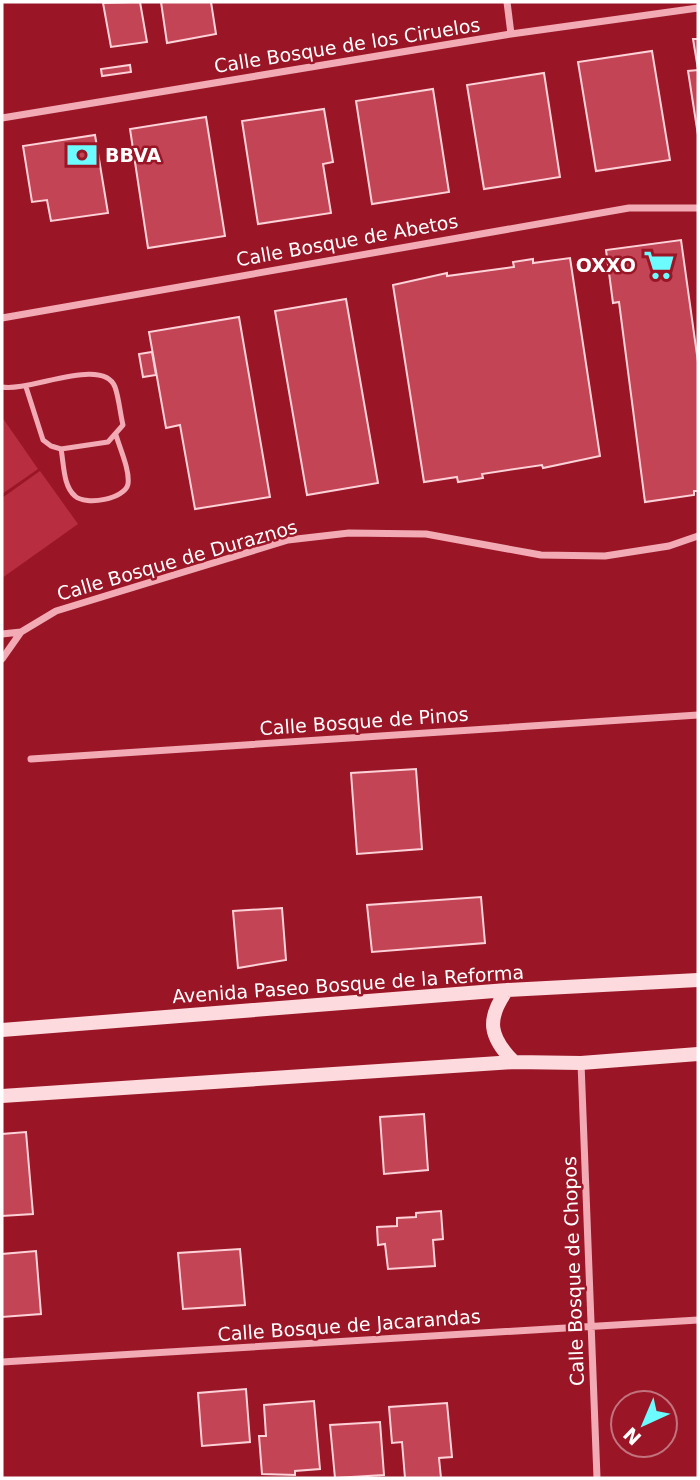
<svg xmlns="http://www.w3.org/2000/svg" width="700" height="1480" viewBox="0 0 700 1480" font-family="'DejaVu Sans',sans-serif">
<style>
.green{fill:#b92d41}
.building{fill:#c24455;stroke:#fcd2d8;stroke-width:2}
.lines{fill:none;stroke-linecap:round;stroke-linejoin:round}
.service{stroke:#f2abb5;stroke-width:5}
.minor{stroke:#f2abb5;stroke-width:7}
.secondary{stroke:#fcdade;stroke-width:14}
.labels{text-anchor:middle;stroke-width:5;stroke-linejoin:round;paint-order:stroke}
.street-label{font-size:19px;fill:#fff;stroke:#9a1627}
.poi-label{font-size:19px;font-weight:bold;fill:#fff;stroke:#9a1627;text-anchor:start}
</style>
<rect width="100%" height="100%" fill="#9a1627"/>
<path class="green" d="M2,417L38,469L2,494Z
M40,471L78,524L2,578V498Z"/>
<path class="building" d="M140,2L147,42L111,47L103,3Z
M161,2H211L216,34L167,43Z
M693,39H698V69Z
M652,51L670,160L596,171L578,62Z
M130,65L131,72L102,76L101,69Z
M698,70V135L688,71Z
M544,73L560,177L484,189L467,85Z
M433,89L449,192L372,204L356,101Z
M324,109L333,162L323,164L331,213L258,224L242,121Z
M206,117L225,236L148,248L130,129Z
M95,135L108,213L51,221L47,200L32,202L23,146Z
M681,240L698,362V491H694V495L645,502L619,302L613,303L606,250Z
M570,258L600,456L543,468L542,465L482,474L483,478L458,482L457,477L424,482L393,285L447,273V276L514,267L513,262L533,259V263Z
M346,299L378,483L307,495L275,311Z
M239,317L270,497L195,509L180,425L166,428L149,332Z
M152,352L156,375L143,377L139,354Z
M416,769L422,849L357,854L351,773Z
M481,897L485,943L372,952L367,905Z
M282,908L286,960L238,968L233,911Z
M424,1114L428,1170L384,1174L380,1117Z
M26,1132L33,1214L2,1216V1134Z
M441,1211L443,1239L433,1240L435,1266L388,1269L385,1244L378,1245L377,1227L397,1226V1218L416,1217V1213Z
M240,1249L245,1305L183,1309L178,1253Z
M36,1251L41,1314L2,1317V1254Z
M246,1389L250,1442L202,1446L198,1393Z
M314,1401L320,1469L295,1471V1475L262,1474L259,1436H266L264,1405Z
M447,1403L452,1457L439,1458L441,1478H405L402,1442L392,1443L389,1407Z
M380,1422L384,1475L335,1478L330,1425Z"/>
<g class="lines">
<path class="service" d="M2,387C30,392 103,356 115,387C119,398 120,413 123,425L108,442L61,449L51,446L43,440L26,387
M61,449C64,464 63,486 75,496C86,506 125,499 128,484C130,470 120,449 116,435"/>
<path class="minor" d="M507,2L511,34
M2,118L511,34L698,8
M2,318L629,208H698
M2,634L21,632L56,611L288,540L349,533L426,534L541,555L605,556L669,546L698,536
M2,659L21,632
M31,759L698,715
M581,1063L597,1478
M2,1362L698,1320"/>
<path class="secondary" d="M507,990C486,1019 489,1037 514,1062
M2,1030L507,990L698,980
M2,1096L514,1062L581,1063L698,1054"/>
</g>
<defs>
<g id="bank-bare" transform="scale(2.415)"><path d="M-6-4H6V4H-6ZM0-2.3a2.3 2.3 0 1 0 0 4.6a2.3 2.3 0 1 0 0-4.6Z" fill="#6cfcff" stroke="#9a1627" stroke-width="2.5" paint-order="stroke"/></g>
<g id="supermarket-bare" transform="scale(2.415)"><path d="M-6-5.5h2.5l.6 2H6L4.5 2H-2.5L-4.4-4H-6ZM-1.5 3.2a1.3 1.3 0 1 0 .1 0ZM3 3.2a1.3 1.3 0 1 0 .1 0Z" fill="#6cfcff" stroke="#9a1627" stroke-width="2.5" paint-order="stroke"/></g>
</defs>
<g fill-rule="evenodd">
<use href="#bank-bare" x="82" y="155"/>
<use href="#supermarket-bare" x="659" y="265"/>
</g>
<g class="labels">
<g class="street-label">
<text transform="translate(347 45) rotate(-9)" y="7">Calle Bosque de los Ciruelos</text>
<text transform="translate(347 240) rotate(-10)" y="7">Calle Bosque de Abetos</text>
<text transform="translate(177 560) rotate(-16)" y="7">Calle Bosque de Duraznos</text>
<text transform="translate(364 721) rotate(-4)" y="7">Calle Bosque de Pinos</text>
<text transform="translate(348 984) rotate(-4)" y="7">Avenida Paseo Bosque de la Reforma</text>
<text transform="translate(573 1271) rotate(-92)" y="7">Calle Bosque de Chopos</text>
<text transform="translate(349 1325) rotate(-4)" y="7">Calle Bosque de Jacarandas</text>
</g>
<g class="poi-label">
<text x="105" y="162">BBVA</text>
<text x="636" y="272" text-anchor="end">OXXO</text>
</g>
</g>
<rect width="700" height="1480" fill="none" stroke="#ffffff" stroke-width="7"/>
<g transform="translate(644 1424) rotate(224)"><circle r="33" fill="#9a1627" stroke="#c2737d" stroke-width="2"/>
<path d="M0-5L12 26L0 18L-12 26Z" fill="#6cfcff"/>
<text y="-10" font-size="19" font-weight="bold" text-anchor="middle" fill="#ffffff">N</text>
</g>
</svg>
